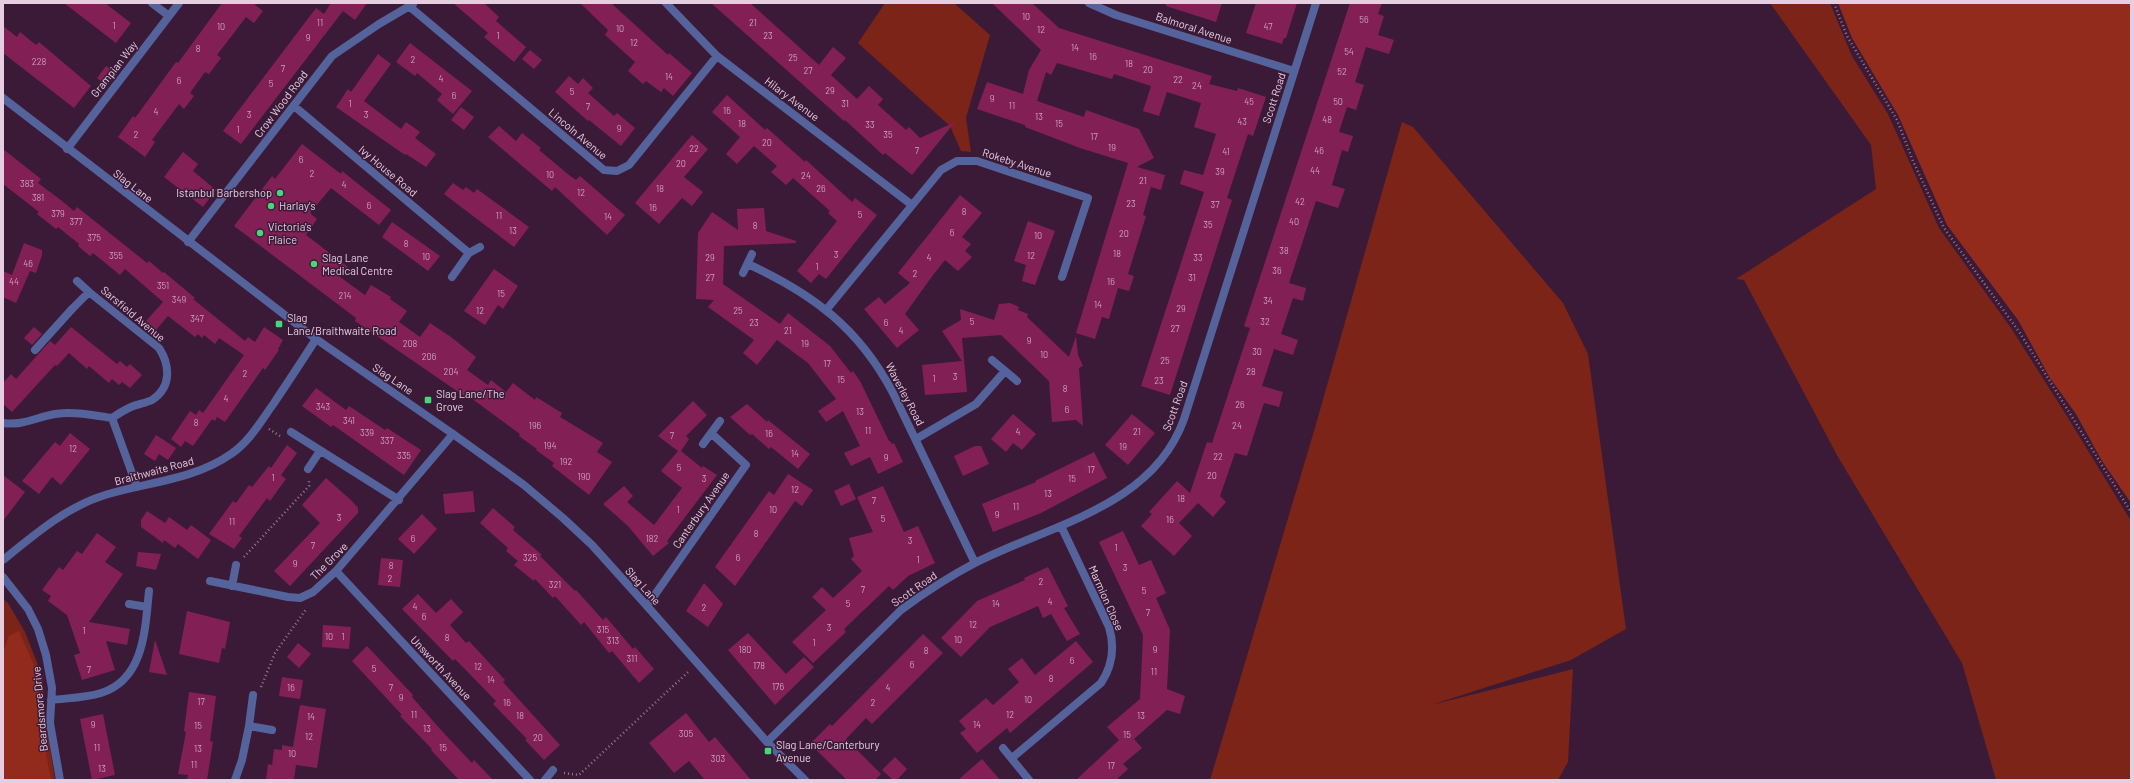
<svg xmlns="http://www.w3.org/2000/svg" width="2134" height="783" viewBox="0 0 2134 783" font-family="Barlow,sans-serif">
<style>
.green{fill:#7b2417}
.forest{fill:#932b1c}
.building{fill:#822056}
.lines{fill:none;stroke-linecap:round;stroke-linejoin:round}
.path{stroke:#957a91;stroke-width:2.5;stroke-dasharray:1 3;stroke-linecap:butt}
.service{stroke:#54639b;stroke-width:8}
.minor{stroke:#54639b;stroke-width:8}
.tertiary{stroke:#54639b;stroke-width:8}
.poi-dot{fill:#46d779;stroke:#3b1a37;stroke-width:1.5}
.labels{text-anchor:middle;stroke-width:3;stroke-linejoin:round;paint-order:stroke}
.number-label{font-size:9px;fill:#cca2be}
.street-label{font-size:11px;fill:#e4cee0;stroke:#3b1a37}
.poi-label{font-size:11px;fill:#e4cee0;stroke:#3b1a37;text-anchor:start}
</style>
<rect width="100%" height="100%" fill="#3b1a37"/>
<path class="green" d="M885,3H954L990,35L966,118L971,152L961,151L950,126L858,43Z
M1770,3H1830L1852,56L1888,114L1939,228L2011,328L2065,413L2131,521V780H1996L1962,663L1838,457L1744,280L1736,279L1876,189L1871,145Z
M1402,122L1413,127L1563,303L1588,354L1626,629L1571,660L1431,705L1573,669L1568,762L1558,780H1210L1314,431Z
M3,599L8,603L25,632L43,678L44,709L55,780H3Z"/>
<path class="forest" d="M1838,3H2131V503L2102,461L2076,414L2050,378L2018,320L1947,225L1898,115L1852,38Z
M19,631L40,679V722L51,780H3V652L9,636Z"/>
<path class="building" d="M64,3H105L131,23L116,43Z
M222,3H256L255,5L263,11L254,23L246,17L217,55L221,58L209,74L205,72L190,93L194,96L184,109L179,104L152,140L155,142L145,157L118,137L133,116L135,118L176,62L178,63Z
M331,3H367L355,20L343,11L241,144L223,131L316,8L324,14Z
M453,3H484L499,17L496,21L526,47L514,62L484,37L488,33Z
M580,3H611L668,55L669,53L692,73L673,96L664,88L661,92L646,81L643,84L628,71L635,62L605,35L608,30Z
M711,3H750L819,65L833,47L846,58L831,75L857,99L869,86L883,99L878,105L906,130L909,127L920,138L955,122L912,175L885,153L883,155L845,120L844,121Z
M992,3H1032L1059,28L1212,76L1209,84L1237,91L1238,88L1266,97L1253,136L1248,134L1227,198L1232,200L1170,395L1141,386L1204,192L1180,184L1184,170L1203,175L1216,134L1194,127L1201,103L1167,92L1159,116L1143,111L1151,86L1114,74L1112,79L1057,63L1051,75L1046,72L1037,101L1084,117L1086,110L1139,129L1154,158L1137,167L1165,175L1161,190L1151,187L1143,215L1146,216L1128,274L1134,276L1129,291L1118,288L1109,319L1102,317L1095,339L1076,333L1128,163L1080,148L1025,127V125L977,109L987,82L1023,94L1029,70L1041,50Z
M1166,3H1222L1216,22L1166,6Z
M1256,3H1297L1286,38H1284L1282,44L1246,33Z
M1350,3H1382L1378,14L1384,16L1378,35L1394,40L1389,54L1366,47L1355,82L1364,85L1356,110L1347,107L1339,132L1353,136L1348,152L1342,150L1332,185L1345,189L1338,208L1316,201L1289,283L1306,288L1303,301L1293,298L1281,334L1298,340L1293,355L1274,349L1262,386L1283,392L1279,407L1264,403L1247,456L1235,453L1220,496L1226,502L1213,517L1198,503L1179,523L1192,536L1174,556L1141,526L1152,514L1149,512L1177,481L1190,493L1207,442L1212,443L1250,328L1244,326Z
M3,26L17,37L20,32L36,45L39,42L91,86L74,108L3,53Z
M410,43L472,91L453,114L437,100L442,94L417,73L415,76L396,62Z
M530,50L542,60L534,69L522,59Z
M378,54L391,64L364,101L401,129L406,122L420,132L415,138L436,154L426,167L406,154L405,155L336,107L348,89L351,92Z
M106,66L117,74L107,86L97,78Z
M569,76L578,84L583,78L593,88L588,93L614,116L617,113L635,128L621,146L589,120L588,121L555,92Z
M727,95L765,130L767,128L805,162L806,160L852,202L855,198L877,215L826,279L819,274L811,283L797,271L837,221L828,213L830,211L793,178L786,185L771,172L777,166L754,146L737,164L726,154L740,137L712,112Z
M461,107L474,117L464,130L451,120Z
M499,126L516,141L522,133L541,148L539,150L569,175L576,180L580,176L625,215L607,235L555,187L552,191L488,137Z
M692,135L708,149L684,177L703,192L692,206L682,198L659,224L635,203Z
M302,144L341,174L342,171L391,210L379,225L331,188L310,213L317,219L306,235L348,267L340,277L365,295L371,285L391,297L390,299L407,311L399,322L420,337L430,323L451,337L476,357L467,370L488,385L491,380L506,392L513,383L535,400L536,397L562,413L560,417L603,443L597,452L612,462L589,495L552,466L554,463L536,450L537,449L519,436L520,434L471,398L470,400L355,321L356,318L234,226L272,176L275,179Z
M3,149L41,179L38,183L62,201L74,211L77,207L147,263L149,261L163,273L164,272L195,298L193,299L245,341L248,337L255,342L264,327L283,340L278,349L279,350L265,370L263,368L225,422L217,417L215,421L204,414L212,419L193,446L185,441L181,447L171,439L190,411L196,415L199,410L203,413L244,355L219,338L215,344L204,335L202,338L198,334L195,337L168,316L156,330L146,321L163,302L125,269L120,275L93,253L90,256L78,246L79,244L58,227L56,229L37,214L39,212L3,184Z
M183,152L198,164L193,171L216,190L203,207L164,177Z
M453,183L463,190L466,187L474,193L477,189L529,227L514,247L444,194Z
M960,195L982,213L962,237L971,244L965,251L972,257L958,271L945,260L933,275L905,314L919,330L897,348L864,309L879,297L885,304L910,283L898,273Z
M764,208L766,231L796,241V243L724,246L723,284L780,324L788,313L830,346L851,373L853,371L860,381L889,441H890L892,444L894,443L903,462L878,474L870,457L851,466L844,453L860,446L843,411L826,422L818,411L836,399L808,363L777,340L757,365L743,353L754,340L708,307L714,300L696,299L698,233L712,212L738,230L737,209Z
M1028,221L1055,231L1035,285L1022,281L1026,265L1014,261Z
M392,222L440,256L428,271L382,237Z
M24,243L42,250V255L36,273L30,271L16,303L3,297V271L12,275Z
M494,269L518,286L503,309L498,305L485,325L464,311Z
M1010,303L1019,307L1018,310L1028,314L1027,317L1069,357L1076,336L1078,355L1083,366L1079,368L1083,426L1076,420L1052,422L1049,381L1001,335L962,338L967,392L925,395L922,365L962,361L942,331L961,320L960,309L994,320L999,304Z
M34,327L42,334L32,345L24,338Z
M71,327L117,364L120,361L127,367L130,364L142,375L130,388L122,382L119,385L112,379L109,383L89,366L87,369L69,353L57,366L55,365L12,412L3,404V383L11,374L16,379L50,341L55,345Z
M316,388L346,410L349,406L385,430L387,428L421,450L404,475L333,425L331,427L302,406Z
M693,401L707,415L686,436L689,439L681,451L702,468L703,466L717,475L667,541L669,543L653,556L628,526L603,504L624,486L633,496L627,502L654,525L682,488L661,471L678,451L658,436Z
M747,404L767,422L768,420L810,454L798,469L771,447L769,449L752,434L750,435L730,417Z
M1013,414L1036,434L1022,450L1013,443L1006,452L991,439Z
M1132,414L1155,433L1128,465L1105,445Z
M70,433L90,449L61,485L52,477L39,494L22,481L55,442L60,446Z
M156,435L176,448L168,460L159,454L155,461L144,454Z
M287,445L297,453L281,475L286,479L270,501L267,498L239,536L242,538L234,549L209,534L233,501L236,503L249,485L252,487L269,466L271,468Z
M975,446H981L989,464L963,476L954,456Z
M1094,452L1107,478L1041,513L993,532L982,504L1036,482L1035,481Z
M788,474L813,490L802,506L795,501L735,586L715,567L769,491L774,495Z
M3,475L25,492L3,521Z
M326,478L352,501L358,508V513L290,586L274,571L320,523L302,505Z
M849,484L856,499L841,506L834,491Z
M883,486L904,532L918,526L935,563L908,576L893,590L889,586L844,629L846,632L813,663L792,642L826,610L812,597L822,587L833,598L862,571L851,559L854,556L849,538L873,532L857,497Z
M473,491L475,512L445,514L443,494Z
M493,508L515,527L513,530L542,555L540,556L575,591L576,590L603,620L606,617L633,649L635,647L654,669L639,683L612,651L609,653L584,622L581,625L555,596L553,598L535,579L534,581L514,565L518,561L506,551L508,548L480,523Z
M147,511L165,523L169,517L187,530L191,525L211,540L198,559L178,544L175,548L164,540L163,543L141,527V520Z
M422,514L437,529L414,554L398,539Z
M1123,531L1139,565L1151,560L1166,593L1156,598L1170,630L1167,689L1185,696L1180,714L1167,710L1134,739L1142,748L1123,764L1128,769L1116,780H1076L1119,740L1107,727L1140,699L1143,635L1099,542Z
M97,533L116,547L105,562L123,574L89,622L130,629L127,645L106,641L115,670L82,680L74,655L80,653L67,615L48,601L51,596L42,590L59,567L63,570L77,551L82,554Z
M138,552L161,554L156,570L136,566Z
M381,558L403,560L400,587L378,585Z
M1048,567L1068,606L1064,608L1080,634L1067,641L1051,614L1043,618L1038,606L990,627L961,657L941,638L977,601L1025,580L1024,578Z
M704,583L723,604L708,627L686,611Z
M418,594L436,613L451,599L463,612L450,625L466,643L469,641L505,680L503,682L560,745L544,760L525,740L527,739L493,704L496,701L455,659L453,661L402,609Z
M187,611L230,622L225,649L222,648L219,663L179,654Z
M323,625L351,627L349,649L322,647Z
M748,633L786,674L804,657L814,667L775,705L728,650Z
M923,634L943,653L872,724L866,718L846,739L881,774L875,780H847L810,744L830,724L832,726Z
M155,640L167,675L149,672Z
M1076,641L1093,662L1010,733L1007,728L977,753L960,733L966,729L959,721L986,698L993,705L1019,682L1008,669L1022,658L1035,675Z
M298,643L311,654L299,668L287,657Z
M367,646L413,695L412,697L440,729L472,763L474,760L493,780H459L431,750L432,749L400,716L402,715L352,661Z
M282,677L303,680L300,699L279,696Z
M189,692L216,696L210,741L213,742L207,780H187L188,775L178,774L186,732L184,731Z
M300,705L326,709L317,768L296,765L294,780H266L268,764L272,765L274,749L282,750V745L293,747Z
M686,713L709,742L715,737L751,780H705L689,761L674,773L649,743Z
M103,714L115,775L92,780L80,719Z
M895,757L907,769L897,780H893L882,770Z
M982,759L1000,780H958Z"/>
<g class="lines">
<path class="path" d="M1834,3L1847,36L1897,120L1913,161L1944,228L2020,333L2131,512
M269,429L280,436
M244,557L309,486V479
M261,687L275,653L307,608
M564,773L579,775L689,671"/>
<path class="service" d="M35,350L72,309"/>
<path class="minor" d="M152,3L169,16
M666,3L717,56L912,205
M1089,3L1116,15L1294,71
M410,7L604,170L617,171L629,165L717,56
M294,106L469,253
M67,149L179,3
M188,242L332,56L379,24L413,4
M748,264C813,294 859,328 893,393L975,563
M743,273L752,254
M452,277L469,253L480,247
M77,281L89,292
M72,309L89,292L159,348C170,365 172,387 152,400C146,403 138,404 131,407C124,410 118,414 112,418
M827,309L941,170L957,161H977L1088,198L1062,277
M992,360L1017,381
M3,423C22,426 37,417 55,414C74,411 93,415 112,418L137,487
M291,432L399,500
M916,439L976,404L1005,371
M703,444L720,421
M308,469L320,451
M3,560C34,535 66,507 105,495C147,482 194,480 231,454C250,441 261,421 274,403C288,382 302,361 316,339
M336,571L530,780
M3,577L28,609L38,629L46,655L52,688L50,723L60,780
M210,581L288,597L300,598L313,592L336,571L453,434
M232,586L236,565
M129,604L147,607
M647,606L746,465L711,433
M253,695L249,726L272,730
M51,700C68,698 85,698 101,693C145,679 145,628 149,591
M767,742L901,610C924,593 950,576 975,563C1049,525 1153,507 1184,419L1316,3
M1003,748L1029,780
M1012,758L1101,683C1113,665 1115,647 1109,627L1061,526
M235,780L242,760L249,726
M545,780L553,770"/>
<path class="tertiary" d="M3,98L316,339L453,434L524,485L563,518L592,545L647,606L767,742L805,780"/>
</g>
<g class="poi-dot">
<circle cx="280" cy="193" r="4"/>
<circle cx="271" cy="206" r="4"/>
<circle cx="260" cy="233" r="4"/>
<circle cx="314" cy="264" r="4"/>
<rect x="275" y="320" width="8" height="8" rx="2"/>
<rect x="424" y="396" width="8" height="8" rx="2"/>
<rect x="764" y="747" width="8" height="8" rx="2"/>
</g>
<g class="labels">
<g class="number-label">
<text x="1026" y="20">10</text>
<text x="1364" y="23">56</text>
<text x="320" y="26">11</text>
<text x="753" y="26">21</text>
<text x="114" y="29">1</text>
<text x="221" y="30">10</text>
<text x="1268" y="30">47</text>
<text x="620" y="32">10</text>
<text x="1041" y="33">12</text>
<text x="498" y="39">1</text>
<text x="768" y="39">23</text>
<text x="308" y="41">9</text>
<text x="634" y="46">12</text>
<text x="1075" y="51">14</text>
<text x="198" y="52">8</text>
<text x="1349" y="55">54</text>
<text x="1093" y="60">16</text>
<text x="793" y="61">25</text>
<text x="413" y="63">2</text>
<text x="39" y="65">228</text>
<text x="1129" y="67">18</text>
<text x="283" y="72">7</text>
<text x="1148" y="73">20</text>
<text x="808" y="74">27</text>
<text x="1342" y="75">52</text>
<text x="669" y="80">14</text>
<text x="441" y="82">4</text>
<text x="1178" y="83">22</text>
<text x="179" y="84">6</text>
<text x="271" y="87">5</text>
<text x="1197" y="89">24</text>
<text x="830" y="94">29</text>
<text x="572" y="95">5</text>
<text x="454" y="99">6</text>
<text x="992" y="102">9</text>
<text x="1249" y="105">45</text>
<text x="1338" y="105">50</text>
<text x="350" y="107">1</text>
<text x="845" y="107">31</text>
<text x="1012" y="109">11</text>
<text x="588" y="110">7</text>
<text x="727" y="114">16</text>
<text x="156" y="115">4</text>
<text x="249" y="118">3</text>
<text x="366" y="118">3</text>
<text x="1039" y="120">13</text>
<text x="1327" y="123">48</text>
<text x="1242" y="125">43</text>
<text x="742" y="127">18</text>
<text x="1059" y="127">15</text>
<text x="870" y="128">33</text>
<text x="619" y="132">9</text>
<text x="238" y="133">1</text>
<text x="136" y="138">2</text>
<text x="888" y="138">35</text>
<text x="1094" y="140">17</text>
<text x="767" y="146">20</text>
<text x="1112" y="151">19</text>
<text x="694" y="152">22</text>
<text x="917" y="154">7</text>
<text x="1319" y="154">46</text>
<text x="1226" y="155">41</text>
<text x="301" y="163">6</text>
<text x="681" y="167">20</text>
<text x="1315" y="174">44</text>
<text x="1220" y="175">39</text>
<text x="312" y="177">2</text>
<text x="550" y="178">10</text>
<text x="806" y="179">24</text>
<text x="1143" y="184">21</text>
<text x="27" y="187">383</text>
<text x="344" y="188">4</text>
<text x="660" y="192">18</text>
<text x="821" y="192">26</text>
<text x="581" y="196">12</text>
<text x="38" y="201">381</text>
<text x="1300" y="205">42</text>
<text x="1131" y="207">23</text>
<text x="1215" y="208">37</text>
<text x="369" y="209">6</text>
<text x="653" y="211">16</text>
<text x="964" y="215">8</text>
<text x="58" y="217">379</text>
<text x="860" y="218">5</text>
<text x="499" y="219">11</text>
<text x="608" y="220">14</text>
<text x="76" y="225">377</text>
<text x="1294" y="225">40</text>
<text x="1208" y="228">35</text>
<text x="755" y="229">8</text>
<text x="513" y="234">13</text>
<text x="952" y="236">6</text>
<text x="1124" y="237">20</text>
<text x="1038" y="239">10</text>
<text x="94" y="241">375</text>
<text x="406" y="247">8</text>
<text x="1284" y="254">38</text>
<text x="1117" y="257">18</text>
<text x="836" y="258">3</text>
<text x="116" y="259">355</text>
<text x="1031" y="259">12</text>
<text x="426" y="260">10</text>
<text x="710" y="261">29</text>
<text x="929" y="261">4</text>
<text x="1198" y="261">33</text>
<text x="28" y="267">46</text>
<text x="817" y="270">1</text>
<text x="1277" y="274">36</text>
<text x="915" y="277">2</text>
<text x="710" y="281">27</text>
<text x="1192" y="281">31</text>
<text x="14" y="285">44</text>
<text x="1111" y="285">16</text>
<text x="163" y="289">351</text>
<text x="501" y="297">15</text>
<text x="345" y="299">214</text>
<text x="179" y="303">349</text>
<text x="1268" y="304">34</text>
<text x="1098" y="308">14</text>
<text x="1181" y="312">29</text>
<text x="480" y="314">12</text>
<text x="738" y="314">25</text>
<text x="197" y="322">347</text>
<text x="972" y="325">5</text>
<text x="1265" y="325">32</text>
<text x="754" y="326">23</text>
<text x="886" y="326">6</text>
<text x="1175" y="332">27</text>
<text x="788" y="334">21</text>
<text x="901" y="334">4</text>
<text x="1029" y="344">9</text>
<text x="410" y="347">208</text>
<text x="805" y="347">19</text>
<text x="1257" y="355">30</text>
<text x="1044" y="358">10</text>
<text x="429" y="360">206</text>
<text x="1165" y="364">25</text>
<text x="827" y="367">17</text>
<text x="451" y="375">204</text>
<text x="1251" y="375">28</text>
<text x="245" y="377">2</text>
<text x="955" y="380">3</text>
<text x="934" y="382">1</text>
<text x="841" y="383">15</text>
<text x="1159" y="384">23</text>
<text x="1065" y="392">8</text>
<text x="226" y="402">4</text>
<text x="1240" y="408">26</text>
<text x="323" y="410">343</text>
<text x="1067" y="413">6</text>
<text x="860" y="415">13</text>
<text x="349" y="424">341</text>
<text x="196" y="426">8</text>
<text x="535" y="429">196</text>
<text x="1237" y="429">24</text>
<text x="868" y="434">11</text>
<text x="1018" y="435">4</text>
<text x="1137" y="435">21</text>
<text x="367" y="436">339</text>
<text x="769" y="437">16</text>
<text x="672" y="439">7</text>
<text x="387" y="444">337</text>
<text x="550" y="449">194</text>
<text x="1123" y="450">19</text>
<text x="73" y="452">12</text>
<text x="795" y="457">14</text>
<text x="404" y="459">335</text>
<text x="1218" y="460">22</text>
<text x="886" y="461">9</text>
<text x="566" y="465">192</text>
<text x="679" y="471">5</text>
<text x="1091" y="473">17</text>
<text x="1212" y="479">20</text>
<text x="584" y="480">190</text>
<text x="273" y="481">1</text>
<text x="704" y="482">3</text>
<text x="1072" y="482">15</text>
<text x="795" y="493">12</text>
<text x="1048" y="497">13</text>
<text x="1181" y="502">18</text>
<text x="874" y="504">7</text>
<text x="1016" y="510">11</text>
<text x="678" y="513">1</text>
<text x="773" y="513">10</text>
<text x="997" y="518">9</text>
<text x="339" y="521">3</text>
<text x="883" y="522">5</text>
<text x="1170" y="523">16</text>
<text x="232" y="525">11</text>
<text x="756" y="537">8</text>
<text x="413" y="542">6</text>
<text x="652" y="542">182</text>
<text x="910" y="544">3</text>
<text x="313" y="549">7</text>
<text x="1116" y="551">1</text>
<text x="530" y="561">325</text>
<text x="738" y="561">6</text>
<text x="918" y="563">1</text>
<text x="295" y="567">9</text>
<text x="391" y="569">8</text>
<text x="1125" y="571">3</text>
<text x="390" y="582">2</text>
<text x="1041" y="585">2</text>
<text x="555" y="588">321</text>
<text x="863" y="593">7</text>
<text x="1144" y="594">5</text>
<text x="1050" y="605">4</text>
<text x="848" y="607">5</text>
<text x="996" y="607">14</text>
<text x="415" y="610">4</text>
<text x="704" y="611">2</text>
<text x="1148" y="616">7</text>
<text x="424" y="620">6</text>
<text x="973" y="628">12</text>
<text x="829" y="631">3</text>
<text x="603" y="633">315</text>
<text x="84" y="634">1</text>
<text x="329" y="640">10</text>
<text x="343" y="640">1</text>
<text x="447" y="641">8</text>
<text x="958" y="643">10</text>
<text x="613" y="644">313</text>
<text x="814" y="646">1</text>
<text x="745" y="653">180</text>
<text x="1155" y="653">9</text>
<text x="926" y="654">8</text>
<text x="632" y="662">311</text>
<text x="1072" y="664">6</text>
<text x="912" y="668">6</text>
<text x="759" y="669">178</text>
<text x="478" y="670">12</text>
<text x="374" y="672">5</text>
<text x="89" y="673">7</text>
<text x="1154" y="675">11</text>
<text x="1051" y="682">8</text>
<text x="491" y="683">14</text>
<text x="778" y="690">176</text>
<text x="291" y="691">16</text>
<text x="391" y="691">7</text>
<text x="888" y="691">4</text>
<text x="401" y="701">9</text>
<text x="1028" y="703">10</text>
<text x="201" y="705">17</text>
<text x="507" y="706">16</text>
<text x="873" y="706">2</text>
<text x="414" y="718">11</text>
<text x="1010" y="718">12</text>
<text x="520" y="719">18</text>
<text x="1141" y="719">13</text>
<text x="311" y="720">14</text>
<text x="93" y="728">9</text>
<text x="977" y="728">14</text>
<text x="198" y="729">15</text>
<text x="427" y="732">13</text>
<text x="686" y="737">305</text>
<text x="1127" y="738">15</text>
<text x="309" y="740">12</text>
<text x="538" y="741">20</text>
<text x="97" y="751">11</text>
<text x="443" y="751">15</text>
<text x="198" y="752">13</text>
<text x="292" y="757">10</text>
<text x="718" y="762">303</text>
<text x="194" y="768">11</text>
<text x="1111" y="769">17</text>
<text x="102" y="772">13</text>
</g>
<g class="street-label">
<text transform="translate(1194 28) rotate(18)" y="4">Balmoral Avenue</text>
<text transform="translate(114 69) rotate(-52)" y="4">Grampian Way</text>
<text transform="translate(1274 98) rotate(-72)" y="4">Scott Road</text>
<text transform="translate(792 99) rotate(37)" y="4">Hilary Avenue</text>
<text transform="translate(281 104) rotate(-53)" y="4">Crow Wood Road</text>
<text transform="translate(578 134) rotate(40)" y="4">Lincoln Avenue</text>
<text transform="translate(1017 163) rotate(18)" y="4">Rokeby Avenue</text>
<text transform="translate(388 171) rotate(40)" y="4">Ivy House Road</text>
<text transform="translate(133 186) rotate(38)" y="4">Slag Lane</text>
<text transform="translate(133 314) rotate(40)" y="4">Sarsfield Avenue</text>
<text transform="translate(393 379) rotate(34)" y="4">Slag Lane</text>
<text transform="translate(905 394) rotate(62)" y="4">Waverley Road</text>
<text transform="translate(1175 406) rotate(-70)" y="4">Scott Road</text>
<text transform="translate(154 471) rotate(-15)" y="4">Braithwaite Road</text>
<text transform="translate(701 510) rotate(-55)" y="4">Canterbury Avenue</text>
<text transform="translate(329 561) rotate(-45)" y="4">The Grove</text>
<text transform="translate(643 586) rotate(48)" y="4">Slag Lane</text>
<text transform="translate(914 589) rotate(-35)" y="4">Scott Road</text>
<text transform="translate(1106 598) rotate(66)" y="4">Marmion Close</text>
<text transform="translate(441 668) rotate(47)" y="4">Unsworth Avenue</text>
<text transform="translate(40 709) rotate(-95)" y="4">Beardsmore Drive</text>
</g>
<g class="poi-label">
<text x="272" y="197" text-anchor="end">Istanbul Barbershop</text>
<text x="279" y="210">Harlay's</text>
<text x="268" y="231">Victoria's<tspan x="268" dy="13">Plaice</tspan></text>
<text x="322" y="262">Slag Lane<tspan x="322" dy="13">Medical Centre</tspan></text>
<text x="287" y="322">Slag<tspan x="287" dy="13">Lane/Braithwaite Road</tspan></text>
<text x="436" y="398">Slag Lane/The<tspan x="436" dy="13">Grove</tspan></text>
<text x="776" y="749">Slag Lane/Canterbury<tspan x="776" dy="13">Avenue</tspan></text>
</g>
</g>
<rect width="2134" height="783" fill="none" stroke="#e4cee0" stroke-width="8"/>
</svg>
